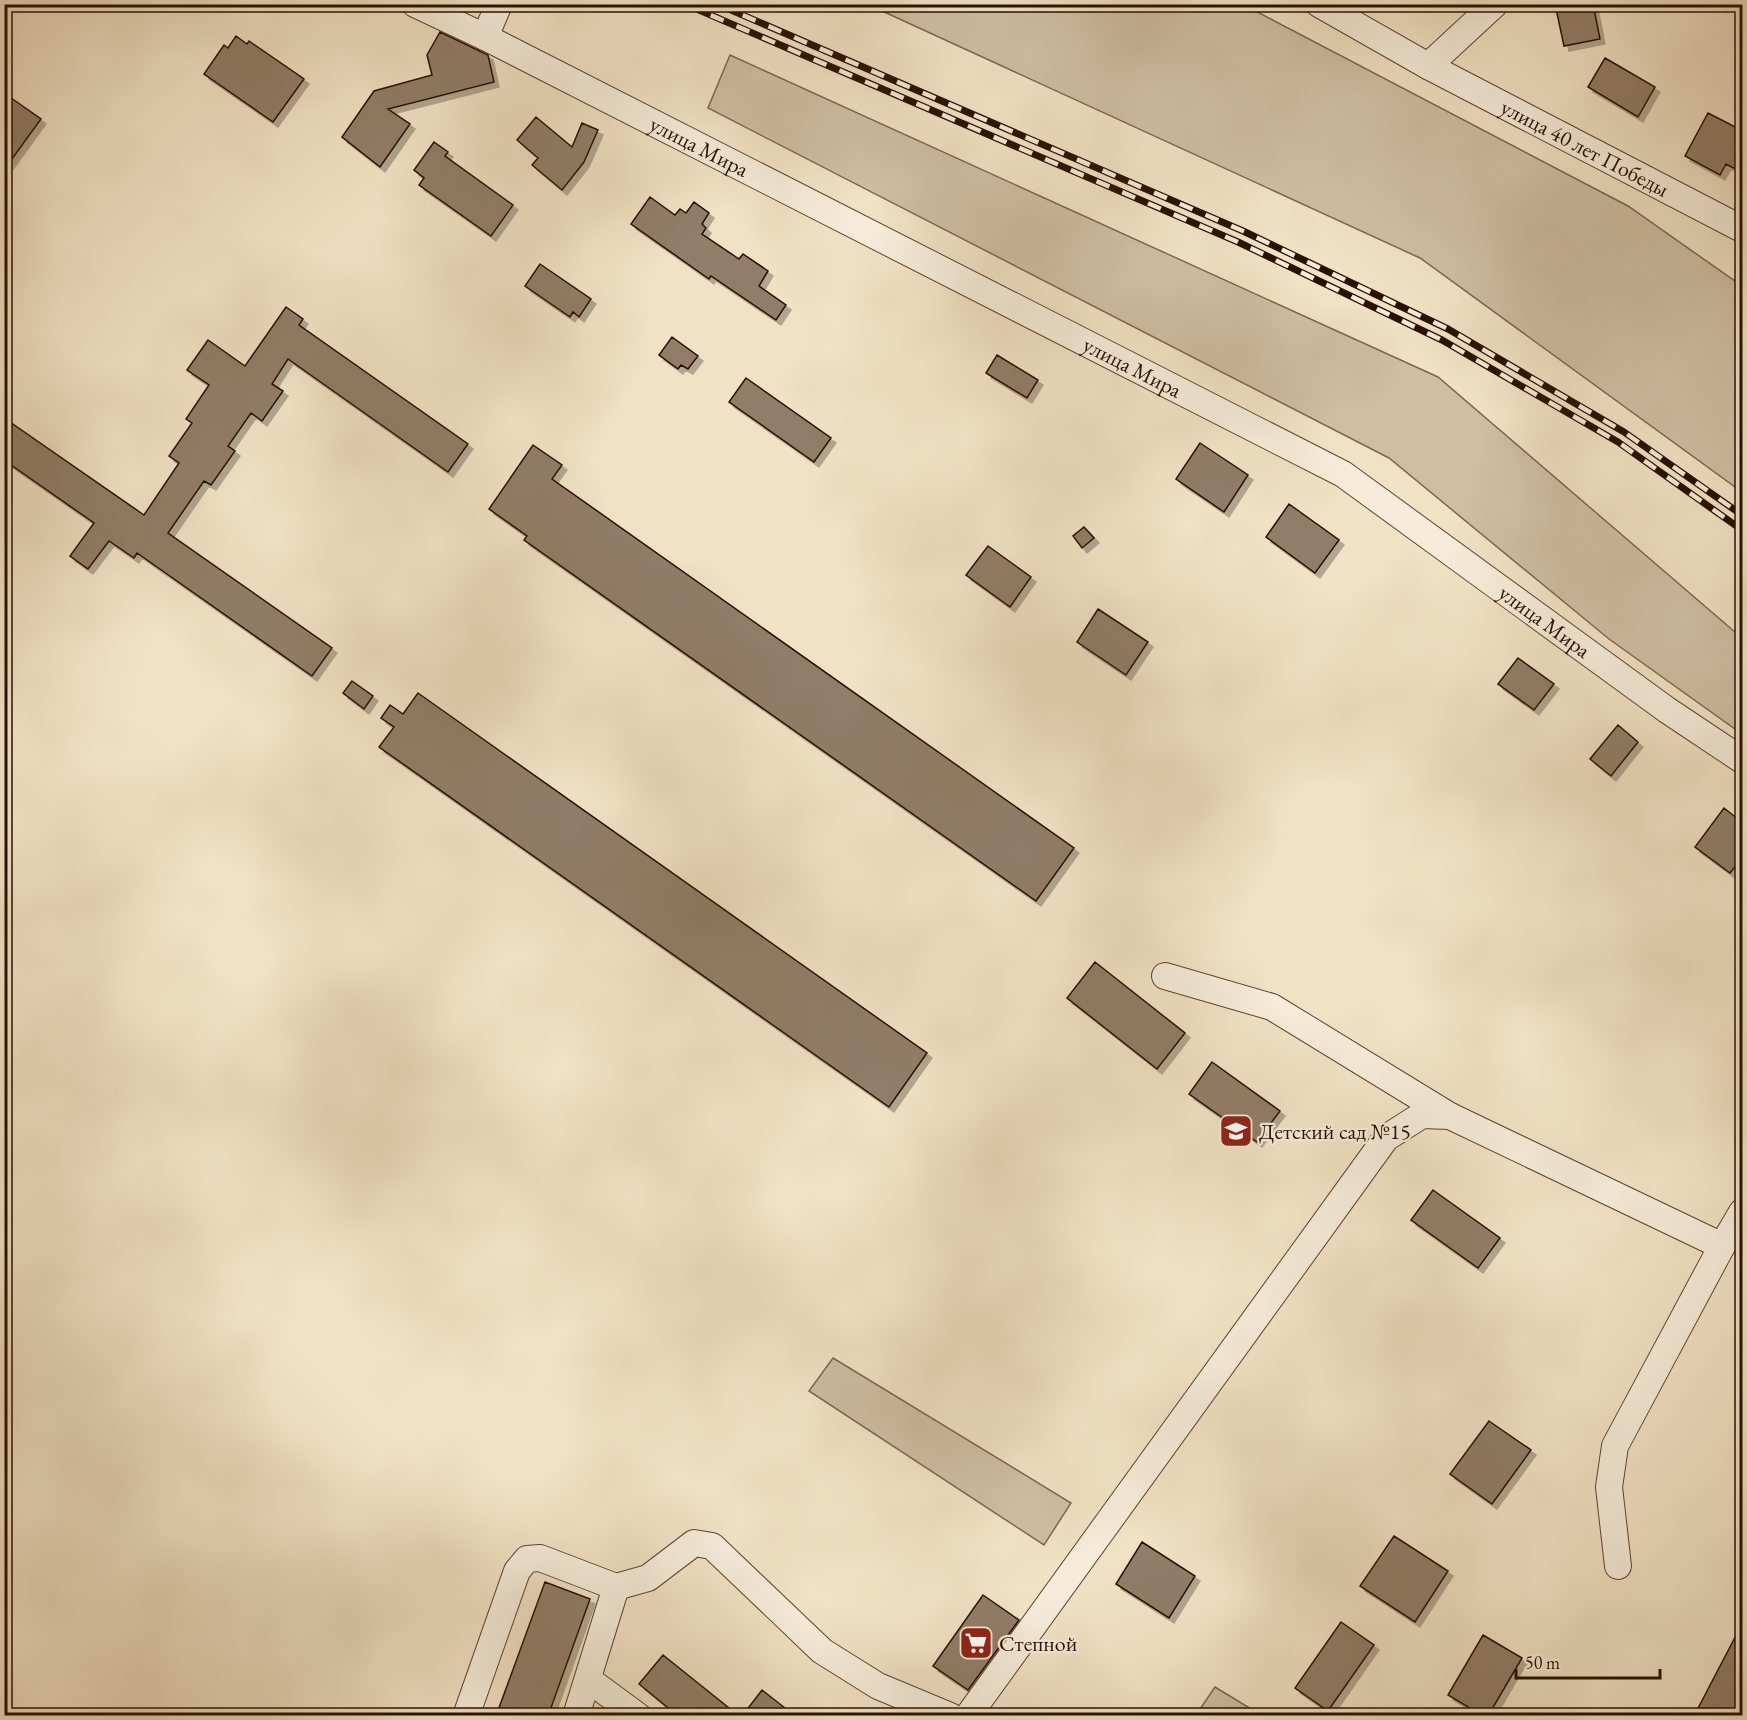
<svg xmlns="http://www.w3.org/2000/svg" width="1747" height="1720" viewBox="0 0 1747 1720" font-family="'EB Garamond',serif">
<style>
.green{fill:#cfbea4;stroke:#7c6752;stroke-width:1.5}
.building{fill:#917d67;stroke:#291001;stroke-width:1.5;filter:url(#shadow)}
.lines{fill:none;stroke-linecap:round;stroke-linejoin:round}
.minor-casing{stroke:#5b4432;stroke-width:28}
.minor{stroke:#f6ecd9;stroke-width:26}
.rail-casing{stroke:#291001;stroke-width:7}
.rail{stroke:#f6ecd9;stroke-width:4.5;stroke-dasharray:14;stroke-linecap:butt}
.labels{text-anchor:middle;stroke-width:4.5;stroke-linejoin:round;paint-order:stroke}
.street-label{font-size:22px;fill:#291001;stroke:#f6ecd9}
.poi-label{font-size:22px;fill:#291001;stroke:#f6ecd9;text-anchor:start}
</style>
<defs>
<filter id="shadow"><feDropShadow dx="5" dy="5" stdDeviation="0" flood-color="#0004"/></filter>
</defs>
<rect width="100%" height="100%" fill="#f1e2c5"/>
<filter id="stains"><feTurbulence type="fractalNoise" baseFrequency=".00333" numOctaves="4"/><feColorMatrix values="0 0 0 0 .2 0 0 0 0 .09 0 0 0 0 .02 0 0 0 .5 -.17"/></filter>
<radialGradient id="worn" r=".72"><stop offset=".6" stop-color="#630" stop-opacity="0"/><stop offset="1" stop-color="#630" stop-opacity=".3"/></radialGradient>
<path class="green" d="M869,5H1244L1628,206L1742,286V492L1420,258Z
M730,55L1438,377L1742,638V734L1609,639L1389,458L708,108Z
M833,1358L1071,1503L1044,1545L809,1391Z
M1215,1687L1261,1715H1196Z"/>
<path class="building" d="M1555,4H1593L1600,39L1564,46Z
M440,32L488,55L494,82L388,109L410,124L380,167L342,137L374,91L432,75L427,55Z
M236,36L247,44L249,41L304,79L273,122L204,74L224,45L228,48Z
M1605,58L1655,87L1638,117L1588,87Z
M4,93L41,119L4,170Z
M1708,113L1743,131V173L1726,164L1720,175L1685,156Z
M536,117L572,147L582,123L598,130L584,162L562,190L532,165L538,158L517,140Z
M434,142L448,152L445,156L513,205L491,236L419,185L424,178L414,170Z
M650,197L675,215L680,209L686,213L694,202L709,213L702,224L706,228L702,234L739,259L743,254L768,271L759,286L786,305L776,320L711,276L709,279L631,224Z
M540,264L591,299L579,317L573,312L570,317L525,286Z
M286,307L303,319L299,325L468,444L448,472L288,359L272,384L283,391L262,421L251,413L228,446L235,451L211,485L204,481L168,533L332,648L312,676L137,553L134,558L109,541L88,569L70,556L94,523L4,460V418L144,515L179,463L169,456L192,423L186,419L209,385L187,370L208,340L245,366Z
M672,337L698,356L688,369L681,365L678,369L659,355Z
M997,355L1038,380L1027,398L986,373Z
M746,378L831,438L814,462L729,402Z
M1200,443L1248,475L1224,512L1176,479Z
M533,445L562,465L552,479L1074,848L1036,901L524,540L527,536L489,509Z
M1289,504L1339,540L1315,573L1266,537Z
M1084,527L1094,538L1082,548L1073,536Z
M988,546L1031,577L1010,607L966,575Z
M1098,609L1148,642L1126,675L1077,642Z
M1518,658L1554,684L1534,710L1498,684Z
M352,681L373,696L364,709L343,693Z
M418,693L927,1053L889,1107L379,747L394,727L381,718L390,705L403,714Z
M1618,725L1638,742L1611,776L1590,759Z
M1724,808L1743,823V857L1730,873L1695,847Z
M1095,962L1185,1033L1157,1069L1067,998Z
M1212,1062L1280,1111L1257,1142L1189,1094Z
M1433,1190L1500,1238L1478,1268L1411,1220Z
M1489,1421L1531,1450L1492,1504L1450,1474Z
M1394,1536L1448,1571L1415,1622L1360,1586Z
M1142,1542L1195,1576L1169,1618L1116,1584Z
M545,1582L590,1599L548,1716H496Z
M983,1595L1019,1620L968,1690L933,1666Z
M1341,1622L1374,1645L1328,1711L1295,1688Z
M1743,1622V1716H1694Z
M1483,1635L1522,1658L1488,1716H1483L1448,1695Z
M663,1655L739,1716H678L639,1684Z
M762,1690L795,1716H742Z"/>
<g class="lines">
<g class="minor-casing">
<g id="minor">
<path id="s1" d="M415,4L485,37L1343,474L1667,710L1742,760"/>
<path d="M1319,4L1428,66L1495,4"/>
<path d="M485,37L499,4"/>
<path id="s2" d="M1428,66L1742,229"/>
<path d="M1165,976L1272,1007L1450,1116"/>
<path d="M1618,1566L1609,1487L1615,1446L1722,1246"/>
<path d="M589,1680L638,1716"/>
<path d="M466,1716L517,1571L527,1559L540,1558L616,1587L648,1578L694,1543L712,1546L822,1651L878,1686L950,1716"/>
<path d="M576,1716L616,1587"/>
<path d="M968,1716L1386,1138L1422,1115L1450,1116L1722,1246L1742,1212"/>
</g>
</g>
<use href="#minor" class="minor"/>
<g class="rail-casing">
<path id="rail" d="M685,4L1238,242L1442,340L1618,442L1742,530
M717,4L1243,231L1448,329L1624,432L1742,515"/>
</g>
<use href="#rail" class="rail"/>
</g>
<defs>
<g id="school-square" transform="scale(1.725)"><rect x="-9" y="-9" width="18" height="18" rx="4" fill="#8f2418" stroke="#f6ecd9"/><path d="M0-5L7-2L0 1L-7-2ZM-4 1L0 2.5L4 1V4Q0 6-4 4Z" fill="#fff"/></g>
<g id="supermarket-square" transform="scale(1.725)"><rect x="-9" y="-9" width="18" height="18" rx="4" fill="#8f2418" stroke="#f6ecd9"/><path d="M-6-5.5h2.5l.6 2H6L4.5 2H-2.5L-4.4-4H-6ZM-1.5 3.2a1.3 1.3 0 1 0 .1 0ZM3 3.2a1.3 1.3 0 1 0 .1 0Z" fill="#fff"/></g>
</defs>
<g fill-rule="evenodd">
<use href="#school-square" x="1236" y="1131"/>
<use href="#supermarket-square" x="976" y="1643"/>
</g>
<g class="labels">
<g class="street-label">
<text dy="8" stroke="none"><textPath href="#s1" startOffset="318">улица Мира</textPath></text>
<text dy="8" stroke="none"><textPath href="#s2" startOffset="177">улица 40 лет Победы</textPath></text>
<text dy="8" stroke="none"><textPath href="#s1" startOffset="804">улица Мира</textPath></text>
<text dy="8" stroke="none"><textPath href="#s1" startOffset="1290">улица Мира</textPath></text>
</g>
<g class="poi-label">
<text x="1259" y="1139">Детский сад №15</text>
<text x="999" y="1651">Степной</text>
</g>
</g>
<rect width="1747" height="1720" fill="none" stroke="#f1e2c5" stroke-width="24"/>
<rect x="6" y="6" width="1735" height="1708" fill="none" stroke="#291001" stroke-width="3"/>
<rect x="12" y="12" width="1723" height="1696" fill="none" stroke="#291001" stroke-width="1.5"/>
<path d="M1516 1669v9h144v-9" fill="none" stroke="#291001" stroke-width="3"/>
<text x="1525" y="1669" font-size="18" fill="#291001" stroke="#f6ecd9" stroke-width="4.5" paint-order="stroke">50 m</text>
<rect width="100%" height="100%" filter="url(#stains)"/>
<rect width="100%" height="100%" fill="url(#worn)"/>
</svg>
